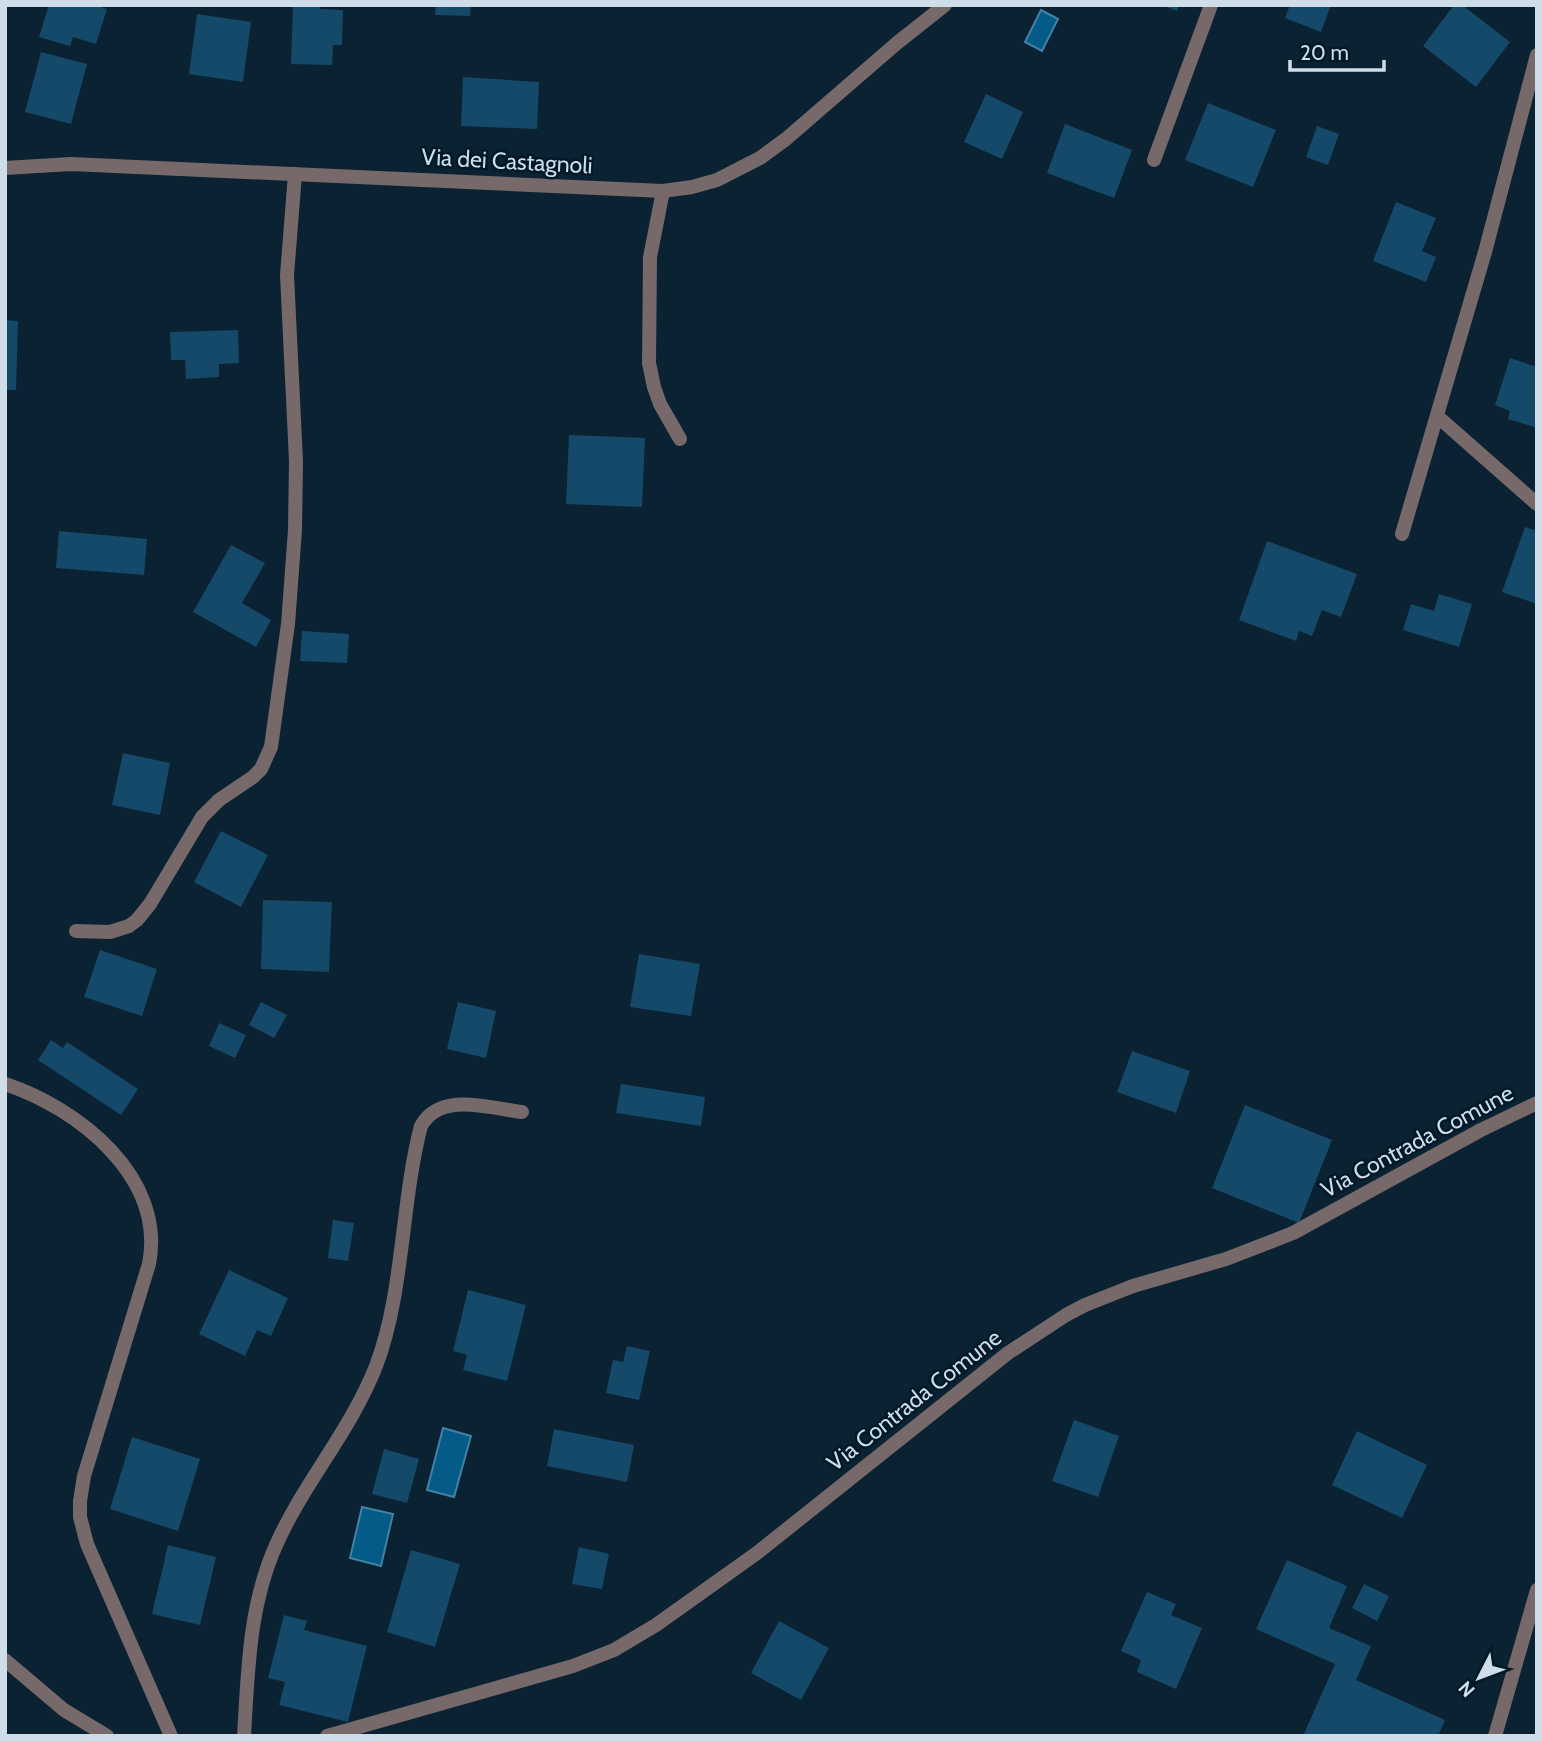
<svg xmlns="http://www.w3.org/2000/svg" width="1542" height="1741" viewBox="0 0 1542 1741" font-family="Cabin,sans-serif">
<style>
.water{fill:#055b88;stroke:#4282a5;stroke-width:2}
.building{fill:#154969}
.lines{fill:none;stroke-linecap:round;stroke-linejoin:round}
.lane{stroke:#77686a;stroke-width:14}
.street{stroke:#77686a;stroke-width:14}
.labels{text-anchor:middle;stroke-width:5;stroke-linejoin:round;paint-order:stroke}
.street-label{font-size:23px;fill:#cfdde8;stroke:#021928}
</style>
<rect width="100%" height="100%" fill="#0a2232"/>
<path class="water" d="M1041,10L1058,19L1042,51L1025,42Z
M443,1428L471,1436L454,1497L427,1490Z
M362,1507L393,1514L381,1566L350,1558Z"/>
<path class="building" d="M49,5H94L107,9L96,44L73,37L70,46L39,37Z
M293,5H320V9L343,10L342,45H333L332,65L291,64Z
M436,5H471L470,16L435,15Z
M1162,5H1179L1177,11Z
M1290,5H1331L1321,32L1285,18Z
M1454,5H1462L1510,42L1476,87L1423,46Z
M197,14L251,22L243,82L189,74Z
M41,52L87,64L71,124L25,112Z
M463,77L539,82L537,129L461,126Z
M986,94L1023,112L1002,159L964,142Z
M1208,103L1276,130L1253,187L1185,160Z
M1065,124L1132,150L1114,198L1047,173Z
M1317,126L1339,134L1328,165L1306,157Z
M1396,202L1436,218L1422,251L1436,257L1426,282L1373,261Z
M5,320L18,321L16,390H5Z
M238,330L239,363L219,364V377L186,379L185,360H171L170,332Z
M1510,358L1537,367V428L1508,419L1510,411L1495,405Z
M569,435L645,438L642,507L566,504Z
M1525,527L1537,531V604L1502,592Z
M59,531L147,539L144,575L56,568Z
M1267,541L1357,574L1341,617L1322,610L1312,636L1299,631L1296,641L1239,620Z
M231,545L265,563L242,603L271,620L256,647L193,612Z
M1439,594L1472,604L1459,647L1403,630L1411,604L1434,611Z
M302,631L349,634L347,663L300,661Z
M123,753L170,763L160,815L112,805Z
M221,831L268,855L241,907L194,882Z
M263,900L332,902L329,972L261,969Z
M100,950L157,969L142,1016L84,997Z
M639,954L700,964L691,1016L630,1007Z
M261,1002L287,1015L274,1038L249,1025Z
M458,1002L496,1011L486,1058L447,1049Z
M219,1023L246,1035L235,1058L209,1046Z
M51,1040L63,1048L67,1042L138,1089L121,1115L38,1060Z
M1132,1051L1190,1071L1176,1113L1117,1092Z
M621,1084L705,1097L701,1126L616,1113Z
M1245,1105L1332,1140L1299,1223L1212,1188Z
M333,1220L354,1223L348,1261L328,1258Z
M229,1270L288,1298L271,1336L257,1330L245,1356L199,1334Z
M468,1290L526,1305L507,1381L463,1370L467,1355L453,1351Z
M627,1346L650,1351L639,1400L606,1393L613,1360L623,1362Z
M1074,1420L1119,1436L1098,1497L1052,1481Z
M554,1429L634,1445L627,1482L547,1466Z
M1357,1431L1427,1465L1402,1518L1332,1485Z
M132,1437L200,1459L178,1531L110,1509Z
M384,1449L419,1459L407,1503L372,1494Z
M168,1545L216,1557L200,1625L152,1614Z
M579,1547L609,1554L602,1589L572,1584Z
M411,1550L460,1564L435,1647L387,1632Z
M1287,1560L1347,1586L1329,1628L1371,1646L1356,1680L1445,1720L1438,1736H1303L1335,1664L1256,1629Z
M1364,1584L1389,1596L1377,1621L1352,1608Z
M1147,1592L1176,1604L1171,1615L1202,1628L1176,1689L1137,1672L1141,1660L1121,1651Z
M284,1615L307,1621L304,1630L367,1646L348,1722L279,1705L285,1682L268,1678Z
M779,1621L829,1648L801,1700L751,1673Z"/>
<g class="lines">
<path class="lane" d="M1154,160L1211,5
M663,191L650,257L649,363L654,387L660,404L680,439
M1437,416L1537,504
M1402,534L1485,252L1537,55
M76,931L110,932L129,926L137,920L150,904L202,817L219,800L253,777L261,769L271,747L288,624L295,530L296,461L287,275L295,174
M5,1084C78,1108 166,1177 149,1264L84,1476L80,1501V1517L87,1544L171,1736
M244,1736C248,1670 249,1604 277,1543C305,1481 351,1430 376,1366C404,1293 401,1202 421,1126C440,1091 490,1108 522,1112
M1495,1736L1537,1590"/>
<path class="street" d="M5,168L71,164L663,191L692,187L717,180L760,158L786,139L897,43L945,5
M5,1660L64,1710L107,1736
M327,1736L573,1666L614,1650L656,1625L757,1553L1008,1353L1066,1315L1085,1305L1133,1286L1226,1259L1293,1233L1481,1130L1537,1103"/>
</g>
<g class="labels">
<g class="street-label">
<text transform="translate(507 161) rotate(3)" y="8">Via dei Castagnoli</text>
<text transform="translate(1417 1141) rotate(-28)" y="8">Via Contrada Comune</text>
<text transform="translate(914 1400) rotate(-38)" y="8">Via Contrada Comune</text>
</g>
</g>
<rect width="1542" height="1741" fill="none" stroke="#cfdde8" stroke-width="14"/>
<g transform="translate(1479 1678) rotate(228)" stroke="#021928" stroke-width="5" paint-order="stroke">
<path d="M0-5L12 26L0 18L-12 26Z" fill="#cfdde8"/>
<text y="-10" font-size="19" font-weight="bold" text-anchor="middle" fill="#cfdde8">N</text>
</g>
<path d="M1290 60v10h94v-10" fill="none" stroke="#cfdde8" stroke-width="3.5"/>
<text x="1300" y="60" font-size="21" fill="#cfdde8" stroke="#021928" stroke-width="5" paint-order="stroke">20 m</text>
</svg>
